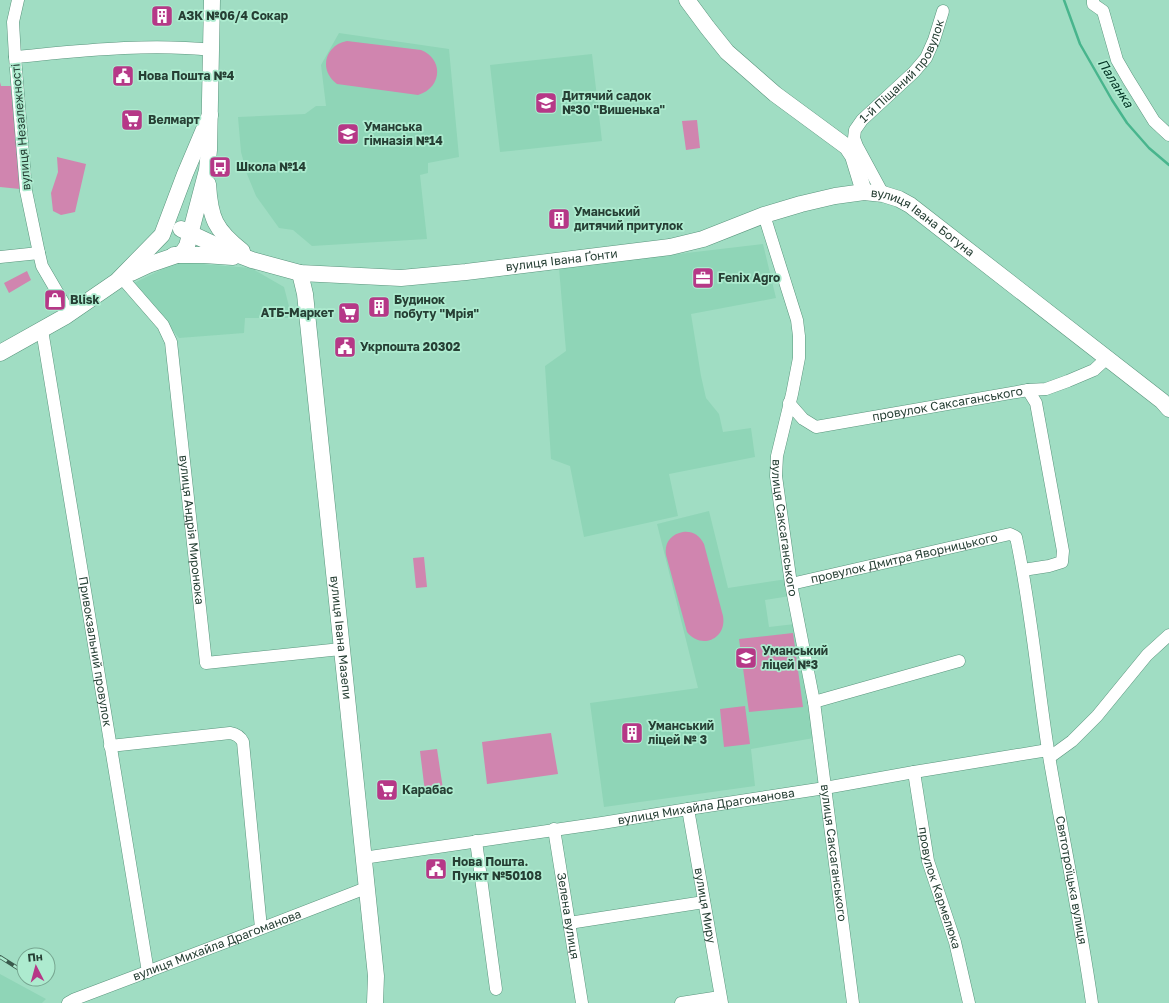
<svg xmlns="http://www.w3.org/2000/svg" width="1169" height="1003" viewBox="0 0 1169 1003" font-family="'Golos Text',sans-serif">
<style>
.built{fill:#8fd5b7}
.green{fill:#d085af}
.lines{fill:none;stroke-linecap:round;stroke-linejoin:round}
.stream{stroke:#48b58d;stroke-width:2.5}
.minor-casing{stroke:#5a957d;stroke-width:13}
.major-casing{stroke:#5a957d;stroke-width:17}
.minor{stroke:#fff;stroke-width:12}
.major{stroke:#fff;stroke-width:16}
.rail-casing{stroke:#3a594c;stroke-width:4}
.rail{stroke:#adebcf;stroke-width:2.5;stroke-dasharray:8;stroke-linecap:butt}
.labels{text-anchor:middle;stroke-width:3.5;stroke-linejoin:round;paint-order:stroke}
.poi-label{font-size:12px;font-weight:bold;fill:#263f34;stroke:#adebcf;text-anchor:start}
.street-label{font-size:12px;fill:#263f34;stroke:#adebcf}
.water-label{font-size:13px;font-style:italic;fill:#023324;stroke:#adebcf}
</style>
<rect width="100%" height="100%" fill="#a0ddc3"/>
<path class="built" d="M339,33L449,49L459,157L428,163V173L420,175L427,239L312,246L293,230L279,228L256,196L247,174L241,152L238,117L305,114L316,106H326L321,65Z
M592,54L602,141L500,152L490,65Z
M763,244L776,298L691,314L701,376L706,398L719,414L723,432L751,428L755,457L669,474L678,516L584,537L570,466L551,459L545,366L566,351L559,268Z
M177,262L251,268L284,287L292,318H245L244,333L179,338L134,283Z
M709,511L728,588L787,579L790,596L765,600L769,627L795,624L810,706L814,738L751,749L755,786L604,807L590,703L698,688L657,524Z
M0,974L46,999L42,1003H0Z"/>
<path class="green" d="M347,41L421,50C444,59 442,88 418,95L337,84C318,70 325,45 347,41Z
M0,82L1,86H11L20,189L0,187Z
M697,120L700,148L686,150L682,121Z
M57,157L86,164L75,212L61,215L53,211L51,193L58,172Z
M27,271L31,280L9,293L4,283Z
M683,532C693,531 699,535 704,544L723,616C727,639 701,650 687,632L666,555C664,543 671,534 683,532Z
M424,557L427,587L416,588L413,558Z
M793,633L803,707L749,712L739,639Z
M745,706L750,744L724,747L720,709Z
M551,733L558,774L487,784L482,742Z
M437,749L443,789L425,792L420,751Z"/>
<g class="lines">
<path class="stream" d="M1064,0L1080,44L1112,100L1127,123L1149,148L1169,165"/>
<g class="minor-casing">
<g id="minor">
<path d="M1093,0V4L1103,11L1117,60L1128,79L1154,121L1169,135"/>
<path d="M15,57L13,22L18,0"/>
<path id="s1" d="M883,194L857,146L854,138L855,130L862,120L914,72L926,58L934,40L943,11"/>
<path id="s2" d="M764,215L797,320L799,336V358L792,394L777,456L776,476L791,584L814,702L853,1003"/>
<path d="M0,257L39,253"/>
<path id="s3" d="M122,278L163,325L171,342L206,663L341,649"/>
<path d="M70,314L42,266L39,253L26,191L15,57C80,51 146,43 212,50"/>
<path id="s4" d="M42,330L148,972"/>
<path id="s5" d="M789,403L803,419L816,427L1028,390L1046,389L1068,381L1094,370L1107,358"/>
<path d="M1023,570L1049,566L1062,562L1063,551L1036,403L1028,390"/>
<path id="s6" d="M791,584L1010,534L1016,537C1031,607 1037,679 1048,750C1062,834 1080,918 1092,1003"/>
<path d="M814,702L959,661"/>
<path d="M110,746L230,733C236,734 240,736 243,742L261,928"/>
<path d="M1050,757L1072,741L1097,716L1147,655L1169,635"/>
<path id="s7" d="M914,772L928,861L955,942L969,1003"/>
<path id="s8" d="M688,809L722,1003"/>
<path id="s9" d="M554,829L582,1003"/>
<path d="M476,841L496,989"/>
<path id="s10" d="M363,858L602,823L688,809L825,788L914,772L1048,750"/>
<path d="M569,923L704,902"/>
<path id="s11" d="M68,1003L75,999L255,931L366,888"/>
<path d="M681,1003L720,997"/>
</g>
</g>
<g class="major-casing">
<g id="major">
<path d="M687,0L707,27L727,52L775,94L847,147L853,156L864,192"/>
<path d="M208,184C210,218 215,230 242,251"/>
<path id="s12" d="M181,229L226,250L252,260L300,273L401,278L466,272L670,247L703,239L764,215L801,204L835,196L864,192L883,194L899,199L910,205L1162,401L1169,409"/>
<path d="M174,255H204L233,257"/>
<path d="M131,273L148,265L180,254L183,252L187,246L207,170L209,150L212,0"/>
<path id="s13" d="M300,273L305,294L376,976L375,1003"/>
<path d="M0,353L66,316L117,281L162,235L185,174L210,115"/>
</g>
</g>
<use href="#minor" class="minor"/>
<use href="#major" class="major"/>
<g class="rail-casing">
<path id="rail" d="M0,957L24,972"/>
</g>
<use href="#rail" class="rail"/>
</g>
<defs>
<g id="building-square" transform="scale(1.15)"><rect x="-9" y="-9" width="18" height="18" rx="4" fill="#b63887" stroke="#adebcf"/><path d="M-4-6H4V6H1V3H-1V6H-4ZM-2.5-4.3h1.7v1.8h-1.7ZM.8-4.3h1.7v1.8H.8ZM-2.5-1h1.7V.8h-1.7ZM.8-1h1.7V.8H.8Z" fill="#fff"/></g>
<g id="civic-square" transform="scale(1.15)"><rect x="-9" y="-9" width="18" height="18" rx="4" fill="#b63887" stroke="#adebcf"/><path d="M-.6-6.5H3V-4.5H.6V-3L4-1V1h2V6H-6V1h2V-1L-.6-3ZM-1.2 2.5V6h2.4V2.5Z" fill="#fff"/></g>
<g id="school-square" transform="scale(1.15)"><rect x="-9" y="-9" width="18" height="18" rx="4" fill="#b63887" stroke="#adebcf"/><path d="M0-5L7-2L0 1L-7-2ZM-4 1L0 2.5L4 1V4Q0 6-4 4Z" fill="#fff"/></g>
<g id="supermarket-square" transform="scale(1.15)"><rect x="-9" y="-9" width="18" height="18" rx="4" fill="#b63887" stroke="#adebcf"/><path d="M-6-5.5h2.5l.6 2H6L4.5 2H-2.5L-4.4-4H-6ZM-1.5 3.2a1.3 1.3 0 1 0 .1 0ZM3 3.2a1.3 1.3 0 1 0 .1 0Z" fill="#fff"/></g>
<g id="bus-square" transform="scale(1.15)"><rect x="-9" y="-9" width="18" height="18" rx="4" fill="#b63887" stroke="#adebcf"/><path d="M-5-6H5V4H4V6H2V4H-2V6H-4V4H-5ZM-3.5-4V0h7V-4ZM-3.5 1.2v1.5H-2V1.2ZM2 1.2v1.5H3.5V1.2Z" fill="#fff"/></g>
<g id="office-square" transform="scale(1.15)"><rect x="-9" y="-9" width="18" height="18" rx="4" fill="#b63887" stroke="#adebcf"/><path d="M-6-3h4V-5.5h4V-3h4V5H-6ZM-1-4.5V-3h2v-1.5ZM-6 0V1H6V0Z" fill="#fff"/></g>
<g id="shop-square" transform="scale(1.15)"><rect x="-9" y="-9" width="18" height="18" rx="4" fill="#b63887" stroke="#adebcf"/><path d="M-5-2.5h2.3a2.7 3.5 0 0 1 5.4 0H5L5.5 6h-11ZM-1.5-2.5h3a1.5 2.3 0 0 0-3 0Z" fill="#fff"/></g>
</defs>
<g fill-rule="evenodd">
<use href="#building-square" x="162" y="16"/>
<use href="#civic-square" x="123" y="76"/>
<use href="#school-square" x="546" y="103"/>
<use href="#supermarket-square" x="132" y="120"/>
<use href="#school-square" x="348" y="134"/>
<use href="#bus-square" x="220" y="167"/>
<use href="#building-square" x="559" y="219"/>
<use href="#office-square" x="703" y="278"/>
<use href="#shop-square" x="55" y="300"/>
<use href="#building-square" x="379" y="307"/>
<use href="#supermarket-square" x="349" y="313"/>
<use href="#civic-square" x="345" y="347"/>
<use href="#school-square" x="746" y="658"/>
<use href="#building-square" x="632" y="733"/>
<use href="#supermarket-square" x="387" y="790"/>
<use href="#civic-square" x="436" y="869"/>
</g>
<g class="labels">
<g class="poi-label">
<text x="178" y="20">АЗК №06/4 Сокар</text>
<text x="138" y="80">Нова Пошта №4</text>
<text x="562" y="100">Дитячий садок<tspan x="562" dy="14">№30 "Вишенька"</tspan></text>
<text x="148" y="124">Велмарт</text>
<text x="364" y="131">Уманська<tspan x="364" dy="14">гімназія №14</tspan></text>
<text x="236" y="171">Школа №14</text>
<text x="574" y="216">Уманський<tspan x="574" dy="14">дитячий притулок</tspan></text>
<text x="718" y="282">Fenix Agro</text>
<text x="70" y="304">Blisk</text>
<text x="394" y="304">Будинок<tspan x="394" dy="14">побуту "Мрія"</tspan></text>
<text x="334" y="317" text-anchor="end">АТБ-Маркет</text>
<text x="360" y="351">Укрпошта 20302</text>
<text x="762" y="655">Уманський<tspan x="762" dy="14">ліцей №3</tspan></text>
<text x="648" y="730">Уманський<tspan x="648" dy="14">ліцей № 3</tspan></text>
<text x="402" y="794">Карабас</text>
<text x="452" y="866">Нова Пошта.<tspan x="452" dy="14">Пункт №50108</tspan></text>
</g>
<g class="street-label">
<text dy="4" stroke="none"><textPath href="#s1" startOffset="148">1-й Піщаний провулок</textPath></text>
<text transform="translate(21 127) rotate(-95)" y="4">вулиця Незалежності</text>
<text dy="4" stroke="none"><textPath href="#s12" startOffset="769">вулиця Івана Богуна</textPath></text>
<text dy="4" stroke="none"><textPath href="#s12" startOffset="390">вулиця Івана Ґонти</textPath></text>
<text dy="4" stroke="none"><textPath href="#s5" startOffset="170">провулок Саксаганського</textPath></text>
<text dy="4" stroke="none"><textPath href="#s2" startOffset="321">вулиця Саксаганського</textPath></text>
<text dy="4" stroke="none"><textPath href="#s3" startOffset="270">вулиця Андрія Миронюка</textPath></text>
<text dy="4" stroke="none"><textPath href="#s6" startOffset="116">провулок Дмитра Яворницького</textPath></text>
<text dy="4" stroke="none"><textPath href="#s13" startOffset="367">вулиця Івана Мазепи</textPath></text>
<text dy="4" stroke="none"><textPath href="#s4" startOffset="326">Привокзальний провулок</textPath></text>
<text dy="4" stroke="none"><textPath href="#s10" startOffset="347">вулиця Михайла Драгоманова</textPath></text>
<text dy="4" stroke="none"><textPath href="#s2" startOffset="650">вулиця Саксаганського</textPath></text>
<text dy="4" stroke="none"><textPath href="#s6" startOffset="579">Святотроїцька вулиця</textPath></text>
<text dy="4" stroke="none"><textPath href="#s7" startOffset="119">провулок Кармелюка</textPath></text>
<text dy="4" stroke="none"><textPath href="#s8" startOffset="98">вулиця Миру</textPath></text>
<text dy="4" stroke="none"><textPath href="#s9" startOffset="88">Зелена вулиця</textPath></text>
<text dy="4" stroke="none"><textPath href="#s11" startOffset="160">вулиця Михайла Драгоманова</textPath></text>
</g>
<g class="water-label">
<text transform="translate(1116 83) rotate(58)" y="5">Паланка</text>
</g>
</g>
<g transform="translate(36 967) rotate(354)"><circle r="19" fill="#adebcf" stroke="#77a691"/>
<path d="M0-3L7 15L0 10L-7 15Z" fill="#b63887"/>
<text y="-6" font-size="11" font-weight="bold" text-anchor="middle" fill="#263f34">Пн</text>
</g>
</svg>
